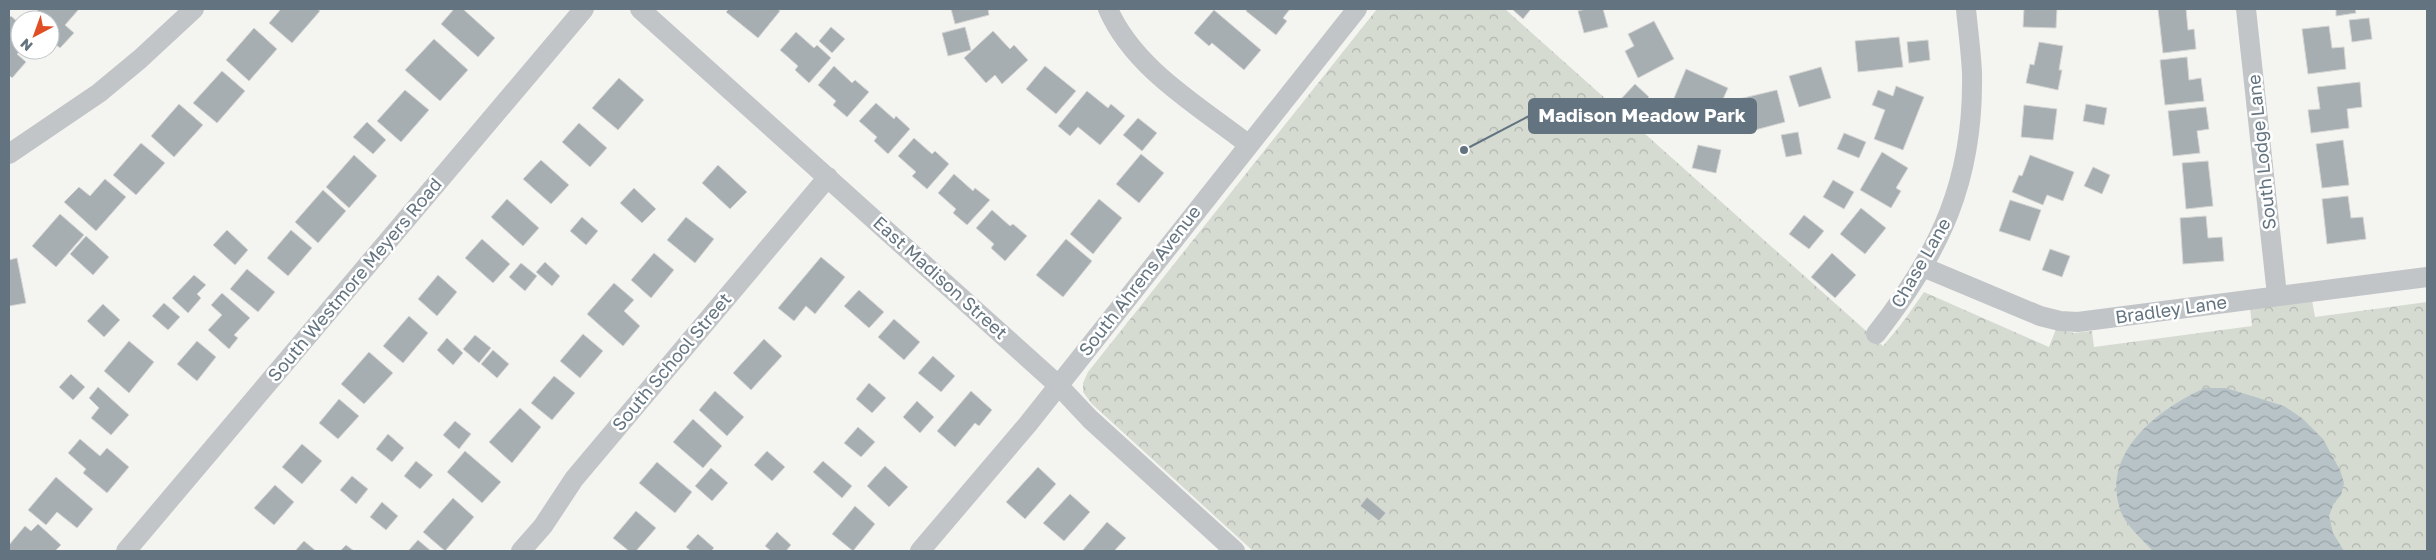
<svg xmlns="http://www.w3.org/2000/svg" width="2436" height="560" viewBox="0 0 2436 560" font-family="'Golos Text',sans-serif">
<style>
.park{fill:url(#park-crowns)}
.water{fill:url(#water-waves)}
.building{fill:#a6aeb2;stroke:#d5d5d3}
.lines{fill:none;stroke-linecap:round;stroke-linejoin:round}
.minor{stroke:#c1c5c8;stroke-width:20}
.labels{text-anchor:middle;stroke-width:5;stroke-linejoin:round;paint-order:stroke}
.street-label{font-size:18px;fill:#637480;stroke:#fff}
.leader{fill:none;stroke:#637480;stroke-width:2}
.callout-dot{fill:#637480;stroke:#fff;stroke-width:2}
.callout{fill:#637480;stroke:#637480;stroke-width:2}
.callout-label{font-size:19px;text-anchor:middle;font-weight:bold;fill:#fff}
</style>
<defs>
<pattern id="park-crowns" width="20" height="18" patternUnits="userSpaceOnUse" patternTransform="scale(1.25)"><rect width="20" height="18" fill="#d5dbd1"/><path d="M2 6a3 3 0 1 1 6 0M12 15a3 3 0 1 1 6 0" fill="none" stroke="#b0b6af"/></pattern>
<pattern id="water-waves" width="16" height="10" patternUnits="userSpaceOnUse" patternTransform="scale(1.25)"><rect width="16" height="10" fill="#b8c3c7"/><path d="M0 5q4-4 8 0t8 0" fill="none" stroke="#99a3a7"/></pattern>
</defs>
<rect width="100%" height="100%" fill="#f4f4f0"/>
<path class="park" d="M1377,9H1505L1883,346L1903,322L1924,292L2049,347L2056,329L2074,333L2092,331L2094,347L2252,326L2250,308L2312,300L2315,317L2427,302V551H1253L1092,404L1083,392V383L1088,372Z"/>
<path class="water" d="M2205,388H2226L2284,406L2303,419L2323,439L2340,470L2344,483L2341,495L2334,503L2329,516L2333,533L2344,551H2153C2142,539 2125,525 2120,509C2101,452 2160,408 2205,388Z"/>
<path class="building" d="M39,9H79L65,25L74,33L60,48L50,40V20H29Z
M281,9H317L320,11L292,43L269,23Z
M454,9H463L495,38L478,57L441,24Z
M729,9H777L780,11L758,38L726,12Z
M951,9H988L989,15L955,24Z
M1247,9H1290L1283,18L1287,21L1276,35L1246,11Z
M1512,9H1531L1523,19Z
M1586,9H1603L1608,27L1584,33L1578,11Z
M2024,9H2057L2056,28L2023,27Z
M2158,9H2186L2188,30L2194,29L2196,49L2163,53Z
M2336,9H2355L2356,13L2336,16Z
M1214,10L1261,50L1244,70L1212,43L1209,46L1194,33Z
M11,16L20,24L21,50L17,54L26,62L12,78L9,75V18Z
M2369,18L2372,39L2352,42L2349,20Z
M1654,21L1674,59L1638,78L1625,51L1634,46L1628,34Z
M2329,26L2332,48L2344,47L2346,69L2308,74L2302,29Z
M831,27L845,39L832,53L819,41Z
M965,27L971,50L948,56L942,33Z
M254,28L277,49L249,81L226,60Z
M993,31L1010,49L1014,45L1028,60L1002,84L995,75L986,83L964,58Z
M796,32L814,48L817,45L831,58L809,83L795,70L798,66L780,50Z
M1899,37L1903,67L1858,72L1855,41Z
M434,39L468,70L440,101L405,70Z
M1928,40L1930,60L1909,63L1907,42Z
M2039,42L2063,46L2059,70H2062L2058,90L2026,83L2030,64L2034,65Z
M2187,57L2189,80L2201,78L2204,101L2165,105L2160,60Z
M834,66L852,83L855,80L869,92L847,117L833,105L836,101L818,85Z
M1045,66L1076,91L1056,114L1026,89Z
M1821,67L1831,98L1799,107L1789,76Z
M1686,69L1728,88L1713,121L1672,103Z
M222,71L245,91L217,123L193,103Z
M619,78L644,100L618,130L592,108Z
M2360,82L2362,107L2347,109L2349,128L2311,133L2308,110L2320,109L2317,87Z
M1635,84L1649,97L1635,113L1620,100Z
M1896,86L1924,97L1903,150L1874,139L1885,110L1872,105L1878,90L1893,96Z
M405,90L429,110L401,142L377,121Z
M1777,90L1785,122L1744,133L1735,100Z
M1087,91L1108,108L1111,104L1125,116L1100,145L1078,127L1070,136L1058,126Z
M876,103L894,119L896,116L910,129L888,154L874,141L877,137L859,121Z
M179,104L203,125L174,157L151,136Z
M2086,104L2107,108L2104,125L2083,121Z
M2024,105L2057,109L2053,140L2021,137Z
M2206,107L2209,129L2197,131L2200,153L2173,156L2168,111Z
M1138,118L1157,133L1142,151L1123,135Z
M367,122L386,140L373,154L353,137Z
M579,123L607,148L590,167L562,142Z
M1798,132L1802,154L1786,157L1781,135Z
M1844,133L1866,142L1859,158L1837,149Z
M914,138L932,154L935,151L949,164L927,189L912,176L916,172L898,156Z
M2343,140L2349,185L2322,188L2316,144Z
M141,143L165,163L136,195L113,175Z
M1698,145L1721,150L1716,173L1692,168Z
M1882,152L1908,168L1896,188L1901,191L1891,208L1860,190Z
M1141,154L1164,173L1139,203L1116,184Z
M354,155L377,176L349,208L326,187Z
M2030,155L2074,172L2063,201L2047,195L2043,205L2012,192L2019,175L2022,176Z
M541,160L569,185L551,204L523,179Z
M2208,161L2213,206L2186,209L2182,163Z
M718,165L747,192L730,209L702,183Z
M2093,167L2110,175L2102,194L2084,186Z
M954,174L973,191L975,188L990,200L967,225L953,213L956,209L938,193Z
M105,179L126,197L96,231L64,202L79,187L90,196Z
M1833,180L1854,192L1844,209L1823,197Z
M634,188L656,209L642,223L620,203Z
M323,190L346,211L318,243L295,222Z
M2348,196L2351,218L2363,217L2366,239L2327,244L2322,199Z
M507,199L539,228L523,246L491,217Z
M1099,199L1122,218L1093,254L1070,234Z
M2010,200L2041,210L2030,241L1999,231Z
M1861,208L1886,228L1865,254L1840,234Z
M992,210L1010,226L1013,224L1027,236L1005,261L991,248L994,244L976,228Z
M60,214L84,235L56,267L32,246Z
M1804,215L1824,231L1809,249L1789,234Z
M2206,216L2208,238L2222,237L2224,261L2183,264L2180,218Z
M582,217L598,231L586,245L570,231Z
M686,217L714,239L695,263L667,240Z
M227,230L248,250L235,265L213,245Z
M291,230L312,248L288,276L267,258Z
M86,236L109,257L93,275L70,254Z
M482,239L510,264L493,283L465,258Z
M1066,239L1092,261L1063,297L1036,275Z
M2050,249L2070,256L2062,277L2042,270Z
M654,253L674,270L651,298L631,280Z
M1832,253L1856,275L1835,298L1811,277Z
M821,257L845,277L815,314L806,306L794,321L778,308Z
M17,258L26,303L9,306V260Z
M545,262L560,276L552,286L536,272Z
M521,263L537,276L525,291L509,277Z
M247,269L275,292L258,312L230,289Z
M194,275L206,285L197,294L201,298L188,313L172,298Z
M438,275L457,292L437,316L418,299Z
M614,283L634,300L624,311L640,326L623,346L587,314Z
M859,290L884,312L869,328L844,306Z
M222,293L250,318L234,335L238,338L229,349L208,330L222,315L211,305Z
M164,303L180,317L168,330L152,316Z
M103,304L120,320L104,337L87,321Z
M409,316L428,333L403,363L383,346Z
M894,319L920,342L904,360L878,337Z
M583,334L603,351L580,378L560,361Z
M475,335L491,348L479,363L463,349Z
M447,338L463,353L453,365L437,350Z
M764,339L782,356L751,390L733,373Z
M129,341L154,362L129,393L104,371Z
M197,341L216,357L197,381L177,364Z
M493,350L509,364L497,378L481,364Z
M369,352L393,373L364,404L341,384Z
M933,356L955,376L941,392L918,373Z
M71,374L85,387L73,400L59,387Z
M554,376L575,393L552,420L531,403Z
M869,383L886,398L872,413L856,399Z
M98,387L129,415L111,435L91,418L99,408L89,398Z
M715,391L744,417L727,436L699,410Z
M971,391L992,410L979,426L975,423L955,447L937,431Z
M339,399L359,416L338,439L319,423Z
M917,401L934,417L920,433L903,417Z
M520,408L541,427L512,463L489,442Z
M693,419L722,446L703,468L673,442Z
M455,421L471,434L459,449L443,435Z
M858,427L875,442L861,457L844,443Z
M388,434L404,448L392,462L376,449Z
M80,439L100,456L107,448L129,467L107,493L83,473L86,469L68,453Z
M302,444L322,461L302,484L282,467Z
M465,451L501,482L482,503L447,472Z
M767,451L785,467L772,481L754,465Z
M416,461L433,475L420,489L404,476Z
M823,461L852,486L842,498L813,472Z
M657,462L692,492L675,513L639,483Z
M885,466L908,487L889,507L867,486Z
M1038,467L1056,484L1025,519L1006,502Z
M711,468L728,483L712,501L695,486Z
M352,476L368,489L356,504L340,490Z
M56,477L93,509L77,528L57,512L46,525L28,510Z
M275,485L294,502L274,525L254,508Z
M1070,494L1090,512L1064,541L1043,523Z
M1367,497L1386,513L1379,521L1360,506Z
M453,498L474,517L445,551L423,532Z
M382,502L398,516L386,530L370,517Z
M855,506L875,524L853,551L832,534Z
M636,511L656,528L636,551H629L613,538Z
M1107,522L1126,538L1114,551H1082Z
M38,524L61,545L55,551H9V545L25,526L31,531Z
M777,532L791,545L786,551H771L765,546Z
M698,534L714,548L711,551H691L686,547Z
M418,540L431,551H408Z
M304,541L316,551H295Z
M346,545L354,551H340Z"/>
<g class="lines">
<path class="minor" d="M640,9L1058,385L1090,419L1235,551
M1108,9C1134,69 1199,106 1249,145
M2246,9L2277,295
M9,154L99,93L140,59L194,9
M1923,267L2040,316L2060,321L2078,322L2427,277
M1876,334C1941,251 1974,180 1972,73C1971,52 1968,30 1966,9
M126,551L584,9
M521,551L543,526L574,479L828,177
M920,551L1028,424L1357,9"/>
</g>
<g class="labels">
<g class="street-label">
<text transform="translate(2262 152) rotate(-96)" y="6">South Lodge Lane</text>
<text transform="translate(1921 263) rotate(-60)" y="6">Chase Lane</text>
<text transform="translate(940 278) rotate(42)" y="6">East Madison Street</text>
<text transform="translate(355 280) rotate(-50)" y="6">South Westmore Meyers Road</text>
<text transform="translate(1140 281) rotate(-52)" y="6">South Ahrens Avenue</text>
<text transform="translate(2171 310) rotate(-8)" y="6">Bradley Lane</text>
<text transform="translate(672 362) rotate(-50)" y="6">South School Street</text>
</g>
</g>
<path class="leader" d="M1464 150L1529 116"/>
<circle class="callout-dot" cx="1464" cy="150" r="5"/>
<rect class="callout" x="1529" y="99" width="227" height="34" rx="5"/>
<g class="callout-label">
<text x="1642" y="122">Madison Meadow Park</text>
</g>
<rect width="2436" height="560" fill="none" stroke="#637480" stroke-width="20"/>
<g transform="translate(35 35) rotate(221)"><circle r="24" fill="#ffffff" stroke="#c1c7cc"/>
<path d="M0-4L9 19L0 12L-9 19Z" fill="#e04f24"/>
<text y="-8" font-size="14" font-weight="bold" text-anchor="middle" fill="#637480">N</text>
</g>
</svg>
